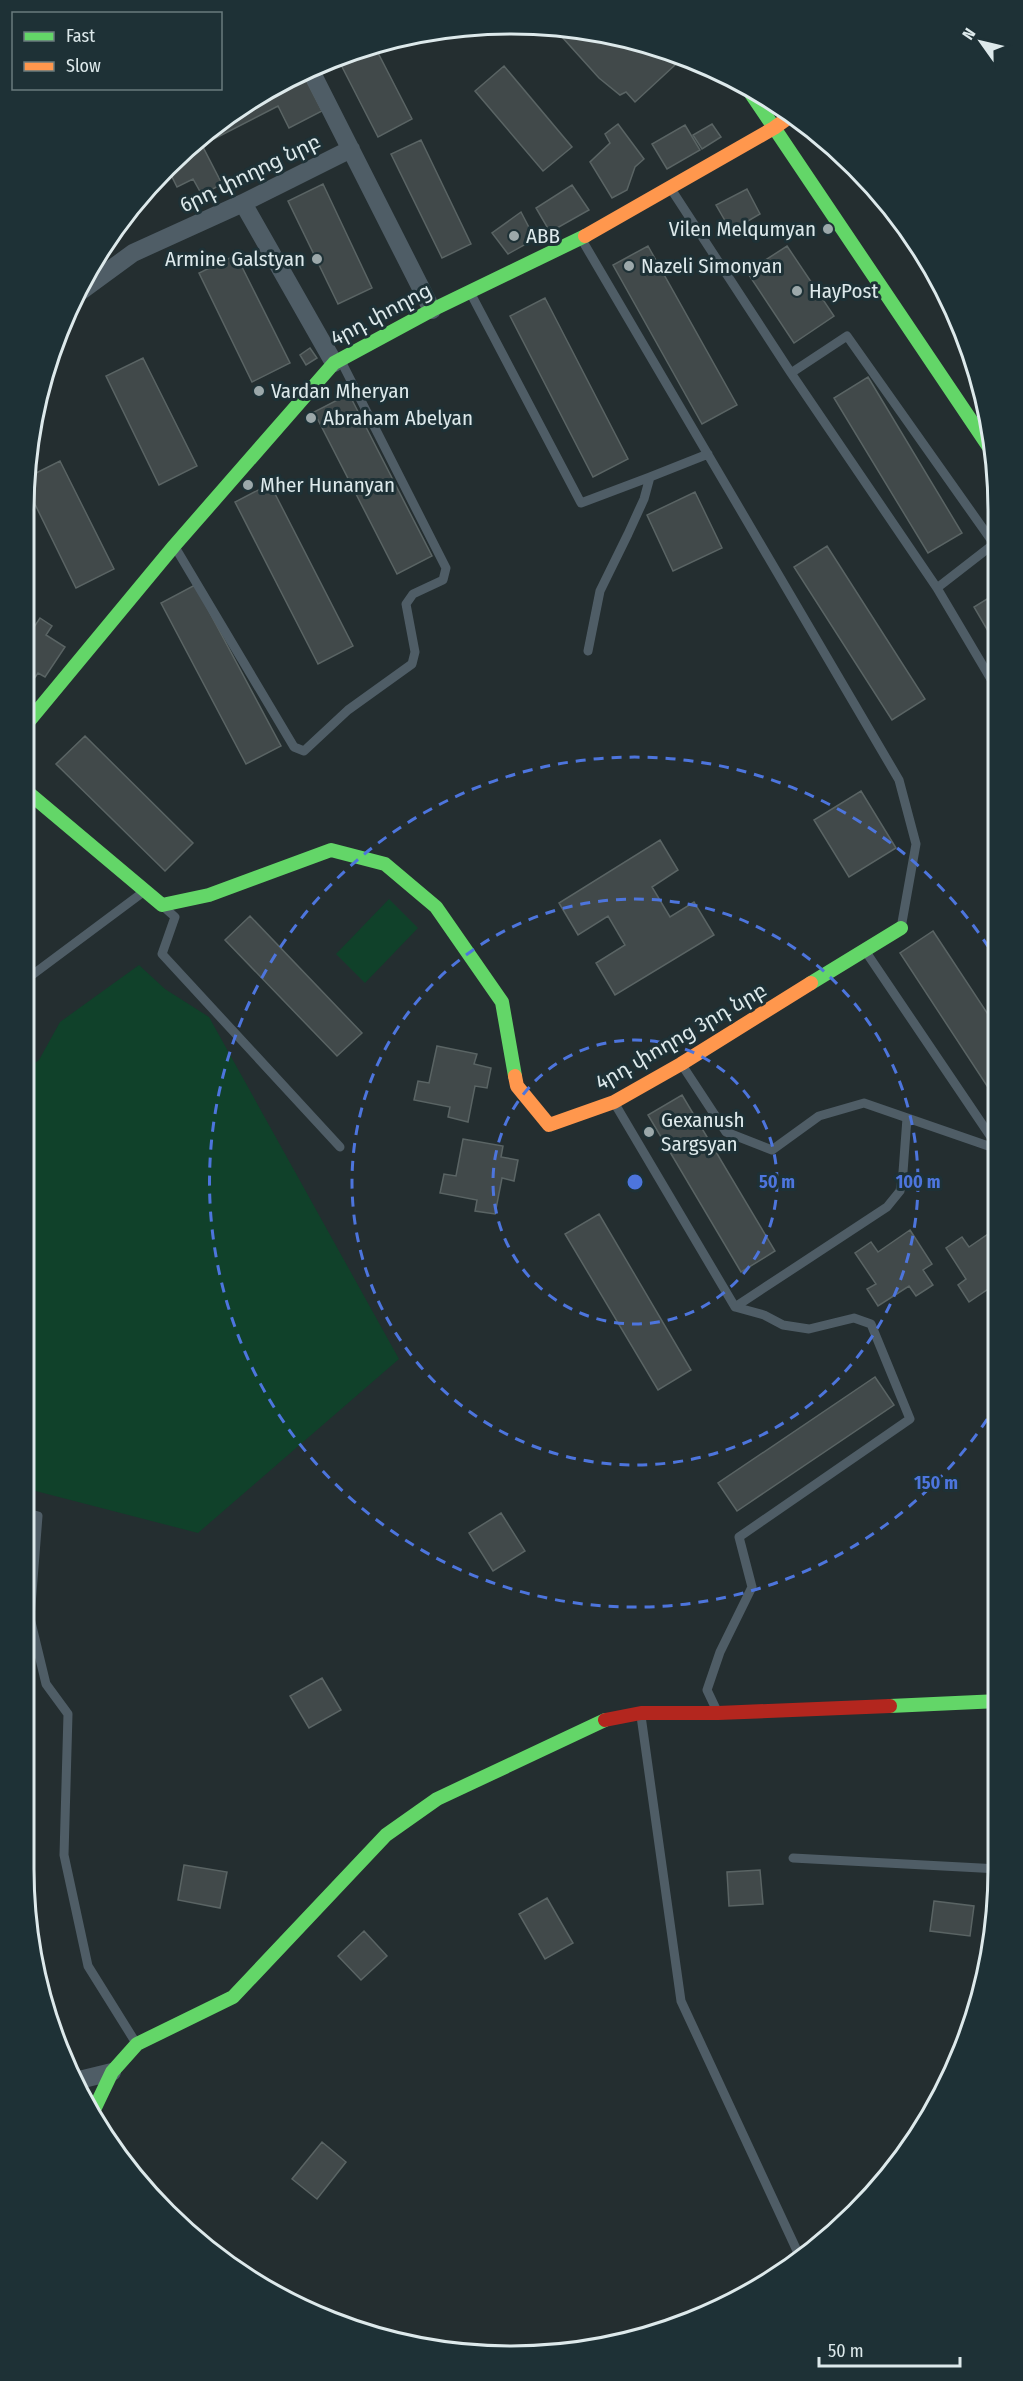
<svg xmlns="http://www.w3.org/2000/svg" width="1023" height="2381" font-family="'Fira Sans Condensed','Noto Sans Armenian',sans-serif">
<rect width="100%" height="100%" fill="#242e30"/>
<!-- green -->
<path fill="#10412a" d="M 389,899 L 418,928 L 365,983 L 336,954 Z
M 139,965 L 165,989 L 209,1017 L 399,1359 L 198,1533 L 24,1488 L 24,1071 L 39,1060 L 60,1022 Z"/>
<!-- building -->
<path fill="#41494a" stroke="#5a6464" stroke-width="1.5" d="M 553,27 L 575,28 L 668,50 L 665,52 L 675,65 L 635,102 L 626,92 L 620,95 L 599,78 Z
M 374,45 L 412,119 L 378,137 L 338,59 Z
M 504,66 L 572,147 L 543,171 L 475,91 Z
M 302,72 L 322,111 L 289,128 L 278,106 L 202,145 L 222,184 L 202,195 L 193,179 L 177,187 L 168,169 L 212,127 L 242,108 L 244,112 L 274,96 L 271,90 Z
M 618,124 L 644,159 L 635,167 L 627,190 L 612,198 L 590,162 L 610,143 L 605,134 Z
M 712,124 L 721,137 L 702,149 L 693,135 Z
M 685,125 L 700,150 L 667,169 L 652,144 Z
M 421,140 L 471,244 L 442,258 L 391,154 Z
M 323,184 L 372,288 L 338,304 L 288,201 Z
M 572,185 L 589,210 L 550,232 L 536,208 Z
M 747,189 L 760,214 L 731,231 L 716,205 Z
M 521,212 L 535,239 L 508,254 L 492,233 Z
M 648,246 L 737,405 L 702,424 L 613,265 Z
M 787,246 L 834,316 L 794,343 L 747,272 Z
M 236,255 L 290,363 L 252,382 L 199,273 Z
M 545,298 L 628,459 L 593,477 L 510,316 Z
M 310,348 L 317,358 L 306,365 L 300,355 Z
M 143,358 L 197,466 L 159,485 L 106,376 Z
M 868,377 L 962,533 L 928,553 L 834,398 Z
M 349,394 L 432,556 L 397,574 L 314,412 Z
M 60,461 L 114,569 L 76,588 L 28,490 L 30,476 Z
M 270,484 L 353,646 L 318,664 L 235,502 Z
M 695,492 L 722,548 L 673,571 L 647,515 Z
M 827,546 L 925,699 L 892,720 L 794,567 Z
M 195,585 L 281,746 L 246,764 L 161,603 Z
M 995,594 L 995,643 L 974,607 Z
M 40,618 L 52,626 L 46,635 L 65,647 L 45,677 L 38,673 L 24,693 L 24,642 Z
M 85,736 L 193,843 L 165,871 L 56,764 Z
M 861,791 L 896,848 L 849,877 L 814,820 Z
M 660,840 L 678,870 L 652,887 L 670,917 L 694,902 L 714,935 L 615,995 L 596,963 L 625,945 L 608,916 L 578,935 L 559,903 Z
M 250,916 L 362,1033 L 337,1056 L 225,940 Z
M 933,931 L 997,1028 L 997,1097 L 995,1098 L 900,953 Z
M 437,1046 L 477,1054 L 474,1064 L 491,1068 L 487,1088 L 475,1086 L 468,1122 L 448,1117 L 450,1107 L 414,1100 L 418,1081 L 429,1083 Z
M 682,1095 L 775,1251 L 741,1272 L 648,1115 Z
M 463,1139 L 503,1146 L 501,1157 L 518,1160 L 514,1181 L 502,1178 L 495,1214 L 475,1211 L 477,1200 L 440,1193 L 444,1174 L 456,1176 Z
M 599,1214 L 691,1370 L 658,1390 L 565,1234 Z
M 997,1228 L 997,1283 L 969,1302 L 958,1285 L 966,1279 L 946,1248 L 962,1237 L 969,1247 Z
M 910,1230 L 932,1264 L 923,1270 L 933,1285 L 916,1296 L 909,1286 L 878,1306 L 867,1289 L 876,1284 L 855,1253 L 871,1242 L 878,1252 Z
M 875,1377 L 894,1405 L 737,1511 L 718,1483 Z
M 501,1513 L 525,1551 L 493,1571 L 469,1533 Z
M 322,1678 L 341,1710 L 309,1728 L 290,1696 Z
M 184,1865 L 227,1872 L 220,1908 L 178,1900 Z
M 760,1870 L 763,1904 L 729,1906 L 727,1872 Z
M 547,1898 L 573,1943 L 545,1959 L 519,1914 Z
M 934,1901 L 974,1906 L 970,1936 L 930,1931 Z
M 364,1931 L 387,1956 L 361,1980 L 338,1956 Z
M 322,2142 L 346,2162 L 317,2199 L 292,2179 Z"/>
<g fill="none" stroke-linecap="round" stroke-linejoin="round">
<!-- lane -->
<path stroke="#4f5d66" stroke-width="9" d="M 671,189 L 791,373
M 582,240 L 899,780 L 916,844 L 901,928
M 471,294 L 581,503 L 650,477
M 995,543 L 937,588 L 995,686
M 175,547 L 294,747 L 304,751 L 348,710 L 412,664 L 415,652 L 406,604 L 413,594 L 443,580 L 446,568 L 341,361
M 937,588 L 791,373 L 847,336 L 994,544
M 588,651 L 600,591 L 628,534 L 644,499 L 650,477 L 708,454
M 166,909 L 175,917 L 162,954 L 340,1147
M 866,952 L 997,1146
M 24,981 L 142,893
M 682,1065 L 726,1132 L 772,1150 L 819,1116 L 864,1103 L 997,1149
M 615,1104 L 735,1307 L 764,1315 L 783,1325 L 809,1329 L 854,1318 L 871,1324 L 910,1419 L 739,1537 L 752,1587 L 720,1652 L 707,1690 L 716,1709
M 735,1307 L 887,1207 L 900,1191 L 903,1172 L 907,1118
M 24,1512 L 38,1516 L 30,1618 L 46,1684 L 68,1714 L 64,1855 L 88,1966 L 136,2043
M 641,1716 L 681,2001 L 799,2255
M 793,1858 L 999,1869"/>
<!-- street -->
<path stroke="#4f5d66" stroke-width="18" d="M 310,69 L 432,310
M 243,203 L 334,363
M 77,294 L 133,253 L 243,203 L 351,149
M 75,2081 L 112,2072"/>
<!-- fast -->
<path stroke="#63d668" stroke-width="14" d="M 748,89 L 995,456
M 24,727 L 174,546 L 334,363 L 432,310 L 585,236
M 24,789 L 162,905 L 209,895 L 331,850 L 385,864 L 436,907 L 502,1002 L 515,1076
M 811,983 L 901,928
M 890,1706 L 999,1701
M 91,2116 L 112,2072 L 137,2044 L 233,1997 L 386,1835 L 437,1799 L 605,1720"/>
<!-- slow -->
<path stroke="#ff974d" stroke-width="14" d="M 585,236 L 774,128 L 792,115
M 515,1076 L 517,1086 L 549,1125 L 614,1102 L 681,1064 L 811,983"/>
<!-- jam -->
<path stroke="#b3261e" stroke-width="14" d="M 605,1720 L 641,1713 L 718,1713 L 890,1706"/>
</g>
<!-- distance rings -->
<g fill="none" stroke="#4d75dd" stroke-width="3" stroke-dasharray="10 8">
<circle cx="635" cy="1182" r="142"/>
<circle cx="635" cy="1182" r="283"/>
<path d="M997 1404A425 425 0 1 1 995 957"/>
</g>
<!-- markers -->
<g fill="#9ca8aa" stroke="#1e3136" stroke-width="2">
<circle cx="828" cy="229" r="6"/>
<circle cx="514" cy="236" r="6"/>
<circle cx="317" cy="259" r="6"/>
<circle cx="629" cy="266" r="6"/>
<circle cx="797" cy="291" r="6"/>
<circle cx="259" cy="391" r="6"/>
<circle cx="311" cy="418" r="6"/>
<circle cx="248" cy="485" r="6"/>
<circle cx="649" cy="1132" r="6"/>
</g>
<g text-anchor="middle" stroke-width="6" stroke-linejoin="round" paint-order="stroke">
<!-- street labels -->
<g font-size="21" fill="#dde9eb" stroke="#1e3136">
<text transform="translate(250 173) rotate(-26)" y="7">6րդ փողոց նրբ</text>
<text transform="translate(381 314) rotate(-28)" y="7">4րդ փողոց</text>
<text transform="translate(681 1036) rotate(-30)" y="7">4րդ փողոց 3րդ նրբ</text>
</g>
<!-- poi labels -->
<g font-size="21" fill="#dde9eb" stroke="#1e3136" text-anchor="start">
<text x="816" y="236" text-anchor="end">Vilen Melqumyan</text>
<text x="526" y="243">ABB</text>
<text x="305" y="266" text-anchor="end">Armine Galstyan</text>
<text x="641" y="273">Nazeli Simonyan</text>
<text x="809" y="298">HayPost</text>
<text x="271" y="398">Vardan Mheryan</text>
<text x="323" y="425">Abraham Abelyan</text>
<text x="260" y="492">Mher Hunanyan</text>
<text x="661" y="1127">Gexanush<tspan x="661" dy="24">Sargsyan</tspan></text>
</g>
</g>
<!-- crop -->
<path d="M0 0H1023V2381H0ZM511 34H511A477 477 0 0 1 988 511V1869A477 477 0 0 1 511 2346H511A477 477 0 0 1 34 1869V511A477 477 0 0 1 511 34Z" fill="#1e3136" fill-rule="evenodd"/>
<path fill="none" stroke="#dde9eb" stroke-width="3" d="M511 34H511A477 477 0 0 1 988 511V1869A477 477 0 0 1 511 2346H511A477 477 0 0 1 34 1869V511A477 477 0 0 1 511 34Z"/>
<circle cx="635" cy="1182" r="9" fill="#4d75dd" stroke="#1e3136" stroke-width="3"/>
<g font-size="18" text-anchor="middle" font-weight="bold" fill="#4d75dd" stroke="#1e3136" stroke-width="6" stroke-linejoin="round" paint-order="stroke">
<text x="777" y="1188">50 m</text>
<text x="918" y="1188">100 m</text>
<text x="936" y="1489">150 m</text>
</g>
<!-- legend -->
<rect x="12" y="12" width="210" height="78" fill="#1e3136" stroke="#6a7b7e" stroke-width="1.5"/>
<rect x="24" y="32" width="30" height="9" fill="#63d668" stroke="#6a7b7e" stroke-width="1.5"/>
<text x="66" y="42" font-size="18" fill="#dde9eb">Fast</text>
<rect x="24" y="62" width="30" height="9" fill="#ff974d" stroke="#6a7b7e" stroke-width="1.5"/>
<text x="66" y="72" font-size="18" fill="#dde9eb">Slow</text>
<!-- north arrow -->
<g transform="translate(981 42) rotate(304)" stroke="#1e3136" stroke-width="4.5" paint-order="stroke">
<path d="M0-4.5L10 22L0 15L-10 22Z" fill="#dde9eb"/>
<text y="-9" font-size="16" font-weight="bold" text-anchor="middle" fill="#dde9eb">N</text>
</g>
<!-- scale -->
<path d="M819 2357v9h141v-9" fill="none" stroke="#dde9eb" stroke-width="3"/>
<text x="828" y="2357" font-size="18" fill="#dde9eb" stroke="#1e3136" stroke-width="4.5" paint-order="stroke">50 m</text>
</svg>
